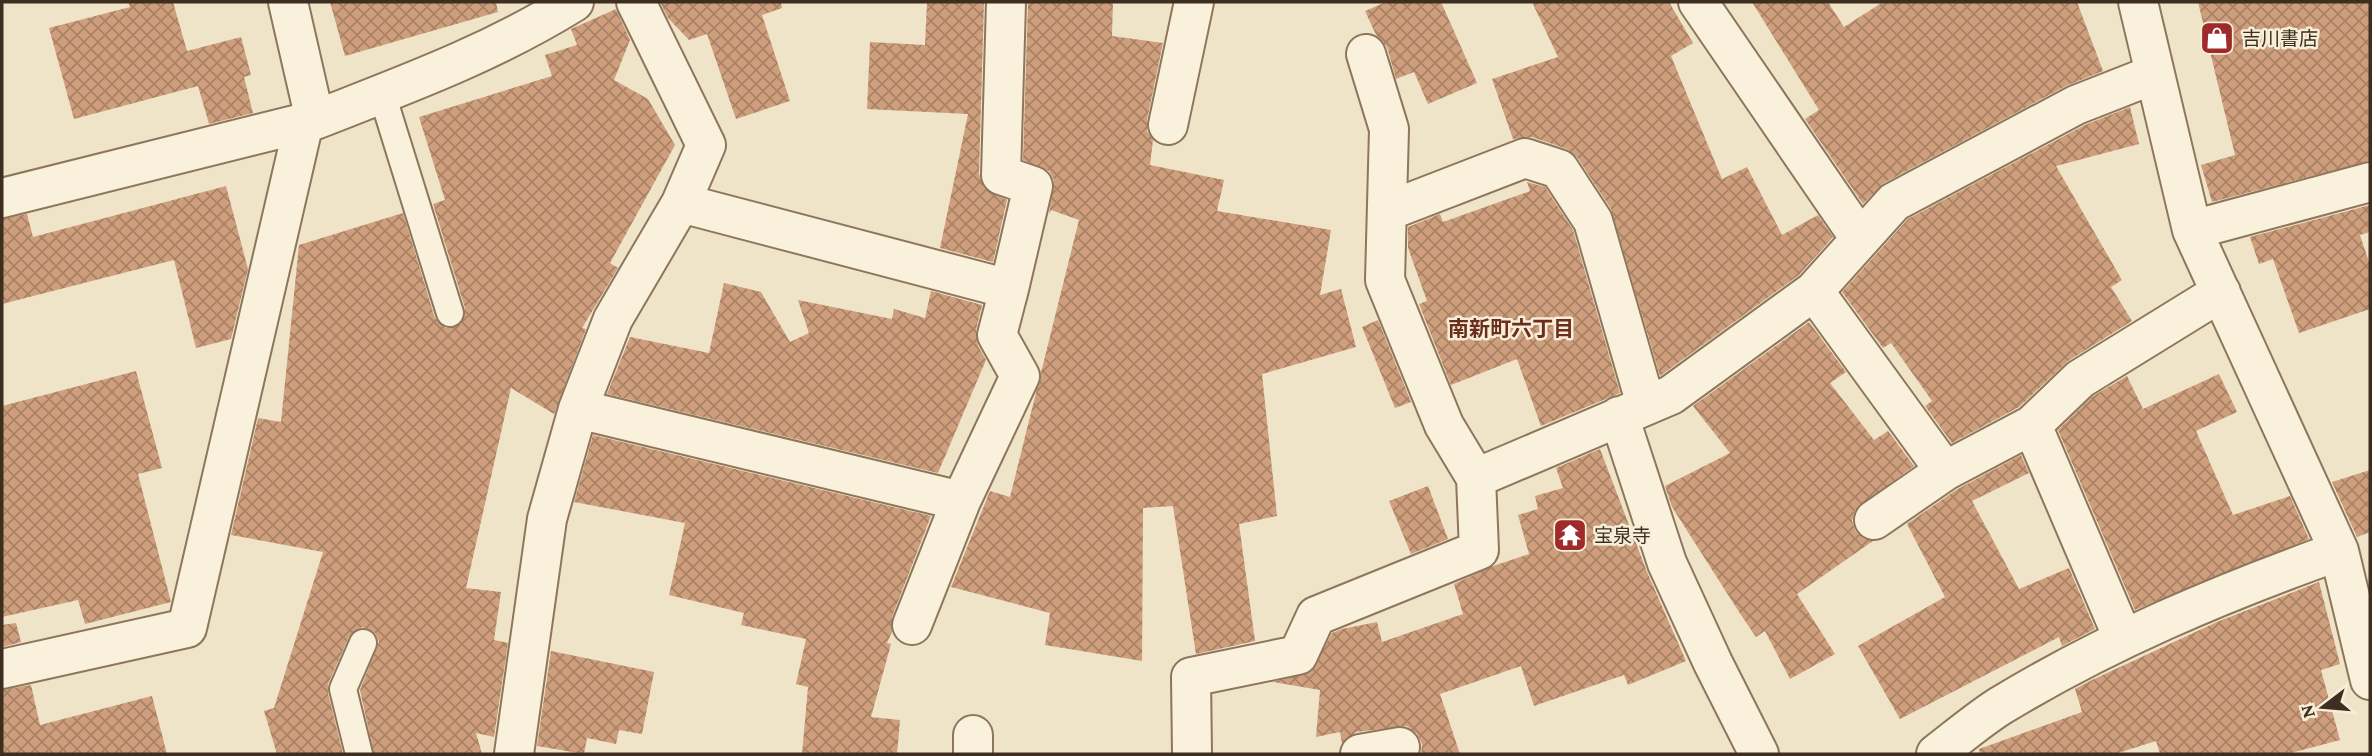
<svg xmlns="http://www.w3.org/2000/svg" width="2372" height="756" font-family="'Crimson Pro','Noto Sans JP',serif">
<defs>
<pattern id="building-cross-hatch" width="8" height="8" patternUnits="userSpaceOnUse" patternTransform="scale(1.75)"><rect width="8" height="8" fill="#cf9f7d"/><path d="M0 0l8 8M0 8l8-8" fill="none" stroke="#a98266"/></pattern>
</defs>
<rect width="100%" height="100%" fill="#f0e4c8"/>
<!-- building -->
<path fill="url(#building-cross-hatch)" d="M 128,2 L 173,2 L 187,51 L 241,37 L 251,75 L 244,77 L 253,113 L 209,124 L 198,86 L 74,119 L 49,28 L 130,7 Z
M 330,2 L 496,2 L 498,12 L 345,56 Z
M 660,2 L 781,2 L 782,8 L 762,15 L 790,101 L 736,119 L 707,34 L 689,40 L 668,18 Z
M 927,2 L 984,2 L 979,174 L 984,188 L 1007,200 L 993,262 L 940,248 L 968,114 L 867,109 L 870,42 L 925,45 Z
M 1028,2 L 1113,2 L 1112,36 L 1163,43 L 1147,120 L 1147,131 L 1153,140 L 1150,165 L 1224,180 L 1217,211 L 1331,230 L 1320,295 L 1341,289 L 1356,347 L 1262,374 L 1277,516 L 1239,524 L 1255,641 L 1196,654 L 1173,506 L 1143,508 L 1142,661 L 1045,645 L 1050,613 L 951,587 L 990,491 L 1010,497 L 1079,220 L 1051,210 L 1049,214 L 1054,180 L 1049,171 L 1023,160 Z
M 1386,2 L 1441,2 L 1477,83 L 1428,104 L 1414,72 L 1396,79 L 1387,47 L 1376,35 L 1365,11 Z
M 1532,2 L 1669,2 L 1693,43 L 1671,56 L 1722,179 L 1747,167 L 1782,235 L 1818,215 L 1833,237 L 1799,275 L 1660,376 L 1611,209 L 1577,157 L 1567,149 L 1532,137 L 1513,139 L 1492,79 L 1558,57 Z
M 1752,2 L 1828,2 L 1844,27 L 1883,2 L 2077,2 L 2103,71 L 2066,86 L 1884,183 L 1863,204 L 1805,119 L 1819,110 Z
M 2198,2 L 2370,2 L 2370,161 L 2212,202 L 2201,165 L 2235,155 Z
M 616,9 L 630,40 L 614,80 L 648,99 L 675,145 L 610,263 L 618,268 L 582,328 L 586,329 L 554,414 L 511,388 L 466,588 L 501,592 L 494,640 L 508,643 L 494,737 L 476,733 L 482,754 L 374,754 L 360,690 L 379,642 L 375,633 L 362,627 L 349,637 L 328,684 L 328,693 L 343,754 L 277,754 L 264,711 L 274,708 L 323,552 L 231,535 L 258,418 L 281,422 L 299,245 L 403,213 L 435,318 L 446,328 L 461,324 L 465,308 L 433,204 L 445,200 L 419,117 L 552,76 L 545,55 L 577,45 L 571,29 Z
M 2130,107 L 2139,144 L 2056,166 L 2122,280 L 2111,287 L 2132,321 L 2068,361 L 2019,407 L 1952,443 L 1925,406 L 1932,401 L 1891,343 L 1883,348 L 1842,292 L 1908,219 L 2085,125 Z
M 1527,182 L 1545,187 L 1573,230 L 1620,393 L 1541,426 L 1517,359 L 1451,385 L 1419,304 L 1427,301 L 1408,248 L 1408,227 L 1440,214 L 1443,222 L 1530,191 Z
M 226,186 L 248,269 L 231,339 L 196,348 L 174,260 L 2,304 L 2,219 L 27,214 L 33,237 Z
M 2370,205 L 2370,232 L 2360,235 L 2370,265 L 2370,309 L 2299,333 L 2273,259 L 2259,264 L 2250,237 Z
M 724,283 L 761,292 L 790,342 L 809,333 L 798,300 L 892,319 L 894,309 L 925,318 L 931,291 L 982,305 L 976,330 L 978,346 L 986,360 L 938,473 L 607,394 L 630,337 L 709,353 Z
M 1378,320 L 1411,402 L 1395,408 L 1362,327 Z
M 1809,322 L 1846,372 L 1830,383 L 1874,440 L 1888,431 L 1914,466 L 1855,510 L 1852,521 L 1856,532 L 1864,539 L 1873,541 L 1797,594 L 1835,654 L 1790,679 L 1765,631 L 1756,637 L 1739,612 L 1672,507 L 1665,486 L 1730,453 L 1693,406 Z
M 136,371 L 162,468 L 138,474 L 171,602 L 85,624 L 78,600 L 2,617 L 2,406 Z
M 2219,374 L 2237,412 L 2196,431 L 2233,515 L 2290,496 L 2309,539 L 2135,610 L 2058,430 L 2093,396 L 2127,376 L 2143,409 Z
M 593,435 L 931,516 L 892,617 L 892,632 L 887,643 L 891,644 L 871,717 L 900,720 L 897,754 L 802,754 L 808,687 L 796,684 L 806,639 L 741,625 L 744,613 L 669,595 L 685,523 L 574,502 Z
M 1600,449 L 1647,572 L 1686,661 L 1628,685 L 1624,675 L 1534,706 L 1521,666 L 1440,694 L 1460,754 L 1421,754 L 1422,744 L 1417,734 L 1407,726 L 1356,732 L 1342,743 L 1340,732 L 1316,737 L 1320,690 L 1273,682 L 1311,672 L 1332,633 L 1342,629 L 1377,622 L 1382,642 L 1463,614 L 1454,584 L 1493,566 L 1529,554 L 1518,515 L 1538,509 L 1535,496 L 1563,488 L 1556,468 Z
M 2021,455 L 2029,473 L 1972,501 L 2019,589 L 2069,568 L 2095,629 L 2062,646 L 2059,637 L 1900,719 L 1858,646 L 1945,597 L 1907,524 L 1956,490 Z
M 2370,470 L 2370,532 L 2357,537 L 2332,482 Z
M 1428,486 L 1448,539 L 1411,554 L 1389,501 Z
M 2319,582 L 2340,664 L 2321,670 L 2340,740 L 2287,754 L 2160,754 L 2156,741 L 2115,754 L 1980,754 L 1979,749 L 2082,712 L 2075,689 L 2092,680 L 2217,622 Z
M 16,623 L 21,642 L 2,647 L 2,625 Z
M 551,651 L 654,672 L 642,734 L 619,730 L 616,744 L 587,738 L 584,754 L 537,746 Z
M 31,685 L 40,725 L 152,696 L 167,754 L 2,754 L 2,690 Z"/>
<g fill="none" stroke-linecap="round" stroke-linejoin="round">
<!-- lane casing -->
<g stroke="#8d765c" stroke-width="30">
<path id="lane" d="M 382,94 L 450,313
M 359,754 L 343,689 L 363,643"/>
</g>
<!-- street casing -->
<g stroke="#8d765c" stroke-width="42">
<path id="street" d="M 636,2 L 706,145 L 681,203 L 1009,289 L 997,335 L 1020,376 L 961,501 L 912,625
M 1006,2 L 1001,175 L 1033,186 L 1009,289
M 1698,2 L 1859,237
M 2138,2 L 2192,230 L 2339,551 L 2370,680
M 1366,54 L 1389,129 L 1385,280 L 1444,425 L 1476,478
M 315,120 C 407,84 490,54 574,2
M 1168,125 L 1194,2
M 2,198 L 315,120 L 288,2
M 1388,211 L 1525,158 L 1559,169 L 1593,221 L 1646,405
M 2192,230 L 2370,182
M 1814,291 L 1945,471
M 578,409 L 613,319 L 681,203
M 1619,416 L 1667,563 L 1713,663 L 1759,754
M 2032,425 L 2123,638
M 1874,520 L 1945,471 L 2032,425 L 2080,379 L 2221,292
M 2,669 L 187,628 L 304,122
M 514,754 L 547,519 L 578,409 L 961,501
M 973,754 L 973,735
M 1192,754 L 1191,677 L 1298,655 L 1316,616 L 1479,550 L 1476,478 L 1671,395 L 1814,291 L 1894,202 L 2076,105 L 2155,74
M 1360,754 L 1400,747
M 1936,754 C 1957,738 1978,720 2000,706 C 2107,641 2221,593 2339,551"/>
</g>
<!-- lane -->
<use href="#lane" stroke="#faf1dc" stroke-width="26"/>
<!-- street -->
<use href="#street" stroke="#faf1dc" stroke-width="38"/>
</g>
<!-- icons -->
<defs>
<g id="shop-square" transform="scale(1.75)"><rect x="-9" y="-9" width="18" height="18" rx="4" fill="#9e2a2b" stroke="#f7eed8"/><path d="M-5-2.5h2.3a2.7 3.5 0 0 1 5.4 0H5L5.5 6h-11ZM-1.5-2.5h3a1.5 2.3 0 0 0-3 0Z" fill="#fff"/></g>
<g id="temple-square" transform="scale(1.75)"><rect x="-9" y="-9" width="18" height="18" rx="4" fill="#9e2a2b" stroke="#f7eed8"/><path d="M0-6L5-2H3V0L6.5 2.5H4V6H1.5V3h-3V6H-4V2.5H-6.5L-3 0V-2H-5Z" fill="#fff"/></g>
</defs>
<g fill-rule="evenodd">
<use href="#shop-square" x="2217" y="38"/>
<use href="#temple-square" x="1570" y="535"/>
</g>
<g text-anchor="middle" stroke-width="5" stroke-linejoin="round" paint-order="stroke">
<!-- poi labels -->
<g font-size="19" fill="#3d2e20" stroke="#f7eed8" text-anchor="start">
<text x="2242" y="45">吉川書店</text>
<text x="1594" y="542">宝泉寺</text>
</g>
<!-- neighbourhood labels -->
<g font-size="21" font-weight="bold" fill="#6b2e1e" stroke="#f7eed8">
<text x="1511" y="336">南新町六丁目</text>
</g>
</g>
<!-- border -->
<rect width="2372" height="756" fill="none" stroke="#3d2e20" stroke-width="7"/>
<!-- north arrow -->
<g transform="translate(2323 707) rotate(254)" stroke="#f7eed8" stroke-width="5" paint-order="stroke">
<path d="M0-5L12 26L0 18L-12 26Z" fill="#3d2e20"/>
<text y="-10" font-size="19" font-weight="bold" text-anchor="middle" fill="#3d2e20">N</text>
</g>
</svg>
